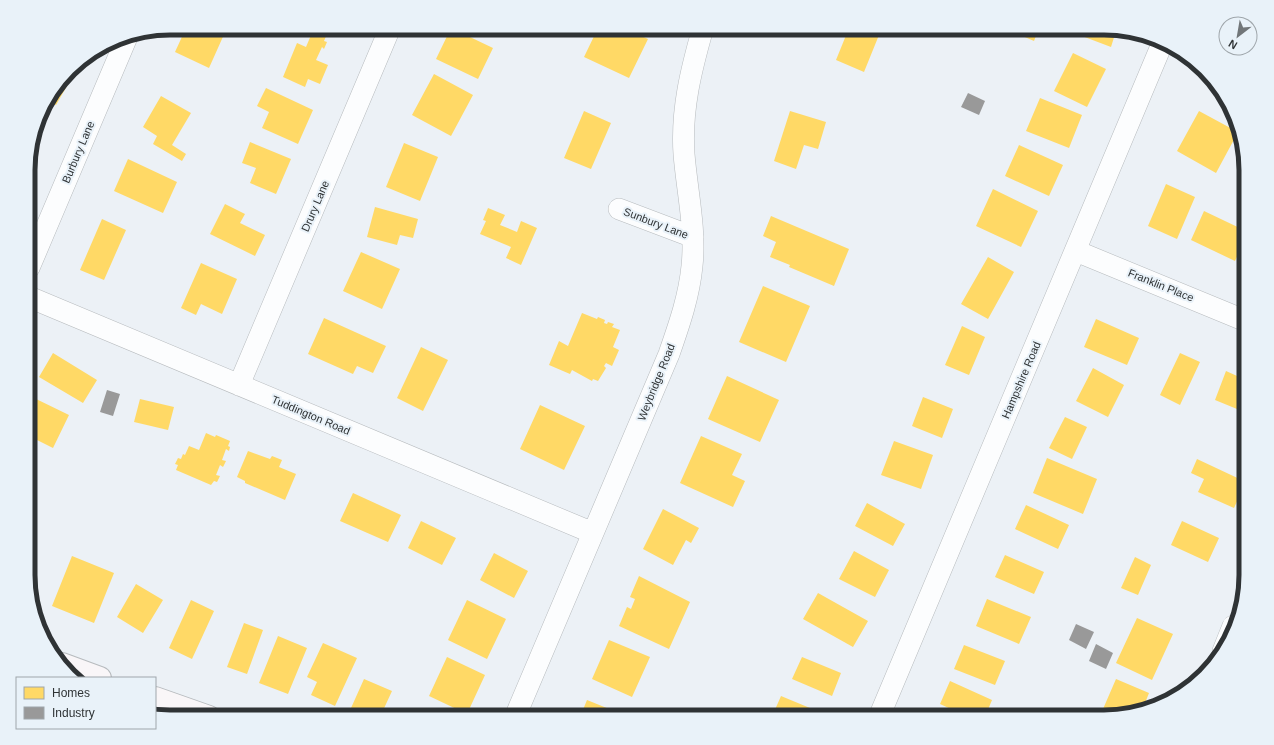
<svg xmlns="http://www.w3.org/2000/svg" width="1274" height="745" font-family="Arial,sans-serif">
<rect width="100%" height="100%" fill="#ecf1f6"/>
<!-- homes -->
<path fill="#ffd966" d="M 186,28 L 222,28 L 226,30 L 209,68 L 175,52 Z
M 314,28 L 327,34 L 324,41 L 327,42 L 324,49 L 322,47 L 316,60 L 328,65 L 320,84 L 308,79 L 305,87 L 283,77 L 297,43 L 306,47 Z
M 451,28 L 493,48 L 478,79 L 436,59 Z
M 598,28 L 624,28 L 648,39 L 629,78 L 584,57 Z
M 849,28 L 861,28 L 879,35 L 864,72 L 836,60 Z
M 1004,28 L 1039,28 L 1034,41 Z
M 1076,28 L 1104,28 L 1116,31 L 1111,47 L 1074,33 Z
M 1073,53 L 1106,69 L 1087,107 L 1054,91 Z
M 71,70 L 75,72 L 56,105 L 48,100 Z
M 434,74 L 473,95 L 451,136 L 412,115 Z
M 1214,84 L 1222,91 L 1224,96 L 1211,89 Z
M 266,88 L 313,110 L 298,144 L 262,128 L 269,112 L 257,106 Z
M 161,96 L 191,113 L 172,145 L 186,154 L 182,161 L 153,144 L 157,136 L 143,127 Z
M 1040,98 L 1082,115 L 1069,148 L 1026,131 Z
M 584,111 L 611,123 L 591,169 L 564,158 Z
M 790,111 L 826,122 L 818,149 L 804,145 L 796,169 L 774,161 Z
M 1199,111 L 1236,131 L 1237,134 L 1216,173 L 1177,151 Z
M 250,142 L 291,159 L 276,194 L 250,183 L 256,168 L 242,163 Z
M 404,143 L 438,157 L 420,201 L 386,187 Z
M 1019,145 L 1063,165 L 1049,196 L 1005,176 Z
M 128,159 L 177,182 L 163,213 L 114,191 Z
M 1166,184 L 1195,197 L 1177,239 L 1148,226 Z
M 993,189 L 1038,211 L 1021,247 L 976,226 Z
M 225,204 L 245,214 L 240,223 L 265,235 L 255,256 L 210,234 Z
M 375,207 L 418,219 L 413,238 L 400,235 L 397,245 L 367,237 Z
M 488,208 L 505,215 L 500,225 L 517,232 L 521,221 L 537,228 L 521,265 L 506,258 L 511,247 L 480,234 L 486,221 L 483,220 Z
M 1204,211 L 1246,231 L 1246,238 L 1235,261 L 1191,240 Z
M 771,216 L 849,249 L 834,286 L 789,267 L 790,265 L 770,257 L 776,242 L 763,236 Z
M 102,219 L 126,230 L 104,280 L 80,270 Z
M 361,252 L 400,269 L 382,309 L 343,291 Z
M 988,257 L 1014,272 L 988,319 L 961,304 Z
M 201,263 L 237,279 L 222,314 L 201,304 L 196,315 L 181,308 Z
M 763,286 L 810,306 L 786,362 L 739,342 Z
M 582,313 L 597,319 L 598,317 L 605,320 L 604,323 L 607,324 L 608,322 L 614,324 L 612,327 L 620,330 L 613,347 L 619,350 L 612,366 L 606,363 L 604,366 L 606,368 L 598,381 L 593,379 L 592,381 L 572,370 L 570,374 L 549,365 L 559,341 L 568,346 Z
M 324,318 L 386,346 L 373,373 L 357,366 L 353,374 L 308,354 Z
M 1096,319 L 1139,338 L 1127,365 L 1084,347 Z
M 962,326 L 985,337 L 969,375 L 945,365 Z
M 421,347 L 448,360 L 423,411 L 397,398 Z
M 53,353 L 97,380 L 83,403 L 39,377 Z
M 1180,353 L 1200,362 L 1180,405 L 1160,395 Z
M 1093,368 L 1124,385 L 1108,417 L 1076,401 Z
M 1226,371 L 1246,380 L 1246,388 L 1237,409 L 1215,400 Z
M 727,376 L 779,400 L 760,442 L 708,419 Z
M 32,397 L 69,415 L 53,448 L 29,436 L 29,402 Z
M 923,397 L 953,409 L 942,438 L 912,426 Z
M 140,399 L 174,407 L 168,430 L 134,422 Z
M 540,405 L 585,426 L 564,470 L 520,449 Z
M 1065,417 L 1087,427 L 1072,459 L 1049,448 Z
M 206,433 L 215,437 L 216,435 L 230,441 L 228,446 L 230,447 L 229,451 L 226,449 L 222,460 L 226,461 L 223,467 L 220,465 L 216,475 L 220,476 L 217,482 L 214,481 L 211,485 L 176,470 L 178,465 L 175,464 L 178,458 L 181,459 L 183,454 L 185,455 L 189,446 L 199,450 Z
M 701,436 L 742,454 L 732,475 L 745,481 L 733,507 L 680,483 Z
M 894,441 L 933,455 L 921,489 L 881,475 Z
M 248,451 L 270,459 L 272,456 L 282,460 L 279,467 L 296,474 L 285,500 L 245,483 L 245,481 L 237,477 Z
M 1047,458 L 1097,479 L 1083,514 L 1033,493 Z
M 1197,459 L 1246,482 L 1234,508 L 1198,492 L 1204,479 L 1191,473 Z
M 29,465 L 36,468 L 29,484 Z
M 353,493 L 401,515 L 388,542 L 340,521 Z
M 867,503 L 905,524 L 893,546 L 855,526 Z
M 1026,505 L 1069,525 L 1058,549 L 1015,529 Z
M 663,509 L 699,528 L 691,543 L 686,540 L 673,565 L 643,549 Z
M 29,518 L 35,521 L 29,533 Z
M 421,521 L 456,538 L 442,565 L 408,548 Z
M 1182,521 L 1219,538 L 1208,562 L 1171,545 Z
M 854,551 L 889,570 L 875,597 L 839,579 Z
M 494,553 L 528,571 L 514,598 L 480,580 Z
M 1005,555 L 1044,572 L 1034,594 L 995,577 Z
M 72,556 L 114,573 L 94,623 L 52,606 Z
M 1135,557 L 1151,565 L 1138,595 L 1121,588 Z
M 639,576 L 690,602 L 669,649 L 619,626 L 627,607 L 631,609 L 635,599 L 630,597 Z
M 136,584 L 163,600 L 143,633 L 117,617 Z
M 818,593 L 868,621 L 853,647 L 803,619 Z
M 987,599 L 1031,617 L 1019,644 L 976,626 Z
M 191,600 L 214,611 L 192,659 L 169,648 Z
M 467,600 L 506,619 L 487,659 L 448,640 Z
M 1137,618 L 1173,634 L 1152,680 L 1116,663 Z
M 244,623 L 263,630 L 247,674 L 227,667 Z
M 278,636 L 307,648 L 288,694 L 259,683 Z
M 609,640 L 650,657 L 632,697 L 592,679 Z
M 323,643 L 357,658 L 335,706 L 311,695 L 317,682 L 307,677 Z
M 964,645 L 1005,661 L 995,685 L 954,669 Z
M 447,657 L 485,675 L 467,714 L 429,696 Z
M 802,657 L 841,673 L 832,696 L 792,679 Z
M 364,679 L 392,691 L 380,717 L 347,717 Z
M 1116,679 L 1149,693 L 1143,708 L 1117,715 L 1103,709 Z
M 950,681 L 992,700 L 985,717 L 968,717 L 940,704 Z
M 781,696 L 822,713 L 820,717 L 785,717 L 774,712 Z
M 587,700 L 629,717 L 580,717 Z
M 414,711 L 428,717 L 412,717 Z"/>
<!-- industry -->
<path fill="#999" d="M 968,93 L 985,101 L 979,115 L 961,107 Z
M 107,390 L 120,394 L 113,416 L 100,412 Z
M 1076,624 L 1094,632 L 1086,649 L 1069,640 Z
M 1096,644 L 1113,653 L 1106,669 L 1089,661 Z"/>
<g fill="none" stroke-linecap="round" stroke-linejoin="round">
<!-- minor casing -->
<g stroke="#b7bbbe" stroke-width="22">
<path id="minor" d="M 619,209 L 693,237
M 1076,251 L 1246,321
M 29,268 L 127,37
M 29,297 L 593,533
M 239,385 L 390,28
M 1223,651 L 1233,626
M 515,717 L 669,354 C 679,325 689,297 692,266 C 696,229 687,191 684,154 C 681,110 691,70 703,28
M 879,717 L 1162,44"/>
</g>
<!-- secondary casing -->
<g stroke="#b7bbbe" stroke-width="24">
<path id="secondary" d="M 62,664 L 100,678
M 155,698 L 209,717"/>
</g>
<!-- minor -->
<use href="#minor" stroke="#fcfdfe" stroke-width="21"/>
<!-- secondary -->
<use href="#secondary" stroke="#f9f6f8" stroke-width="22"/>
</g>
<g text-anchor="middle" stroke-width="4" stroke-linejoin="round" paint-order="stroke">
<!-- street labels -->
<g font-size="11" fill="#2f3335" stroke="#e9f2f9">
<text transform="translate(78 152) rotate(-67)" y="4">Burbury Lane</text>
<text transform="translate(315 206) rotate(-67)" y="4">Drury Lane</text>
<text transform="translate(656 223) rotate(21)" y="4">Sunbury Lane</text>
<text transform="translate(1161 285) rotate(22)" y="4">Franklin Place</text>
<text transform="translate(1021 380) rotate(-67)" y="4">Hampshire Road</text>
<text transform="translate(656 382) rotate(-68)" y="4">Weybridge Road</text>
<text transform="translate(311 415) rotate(23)" y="4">Tuddington Road</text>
</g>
</g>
<!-- crop -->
<path d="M0 0H1274V745H0ZM170 35H1104A135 135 0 0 1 1239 170V575A135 135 0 0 1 1104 710H170A135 135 0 0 1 35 575V170A135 135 0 0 1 170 35Z" fill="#e9f2f9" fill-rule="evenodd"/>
<path fill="none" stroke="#2f3335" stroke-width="5" d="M170 35H1104A135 135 0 0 1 1239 170V575A135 135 0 0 1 1104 710H170A135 135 0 0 1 35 575V170A135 135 0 0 1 170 35Z"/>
<!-- legend -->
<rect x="16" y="677" width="140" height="52" fill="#e9f2f9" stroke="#9fa6ab"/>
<rect x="24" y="687" width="20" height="12" fill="#ffd966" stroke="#9fa6ab"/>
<text x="52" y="697" font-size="12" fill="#2f3335">Homes</text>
<rect x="24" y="707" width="20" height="12" fill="#999999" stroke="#9fa6ab"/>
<text x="52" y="717" font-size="12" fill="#2f3335">Industry</text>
<!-- north arrow -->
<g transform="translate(1238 36) rotate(211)"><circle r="19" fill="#e9f2f9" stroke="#9fa6ab"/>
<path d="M0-3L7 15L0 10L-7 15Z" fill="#717679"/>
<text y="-6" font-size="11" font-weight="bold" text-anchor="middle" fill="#2f3335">N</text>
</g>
</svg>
